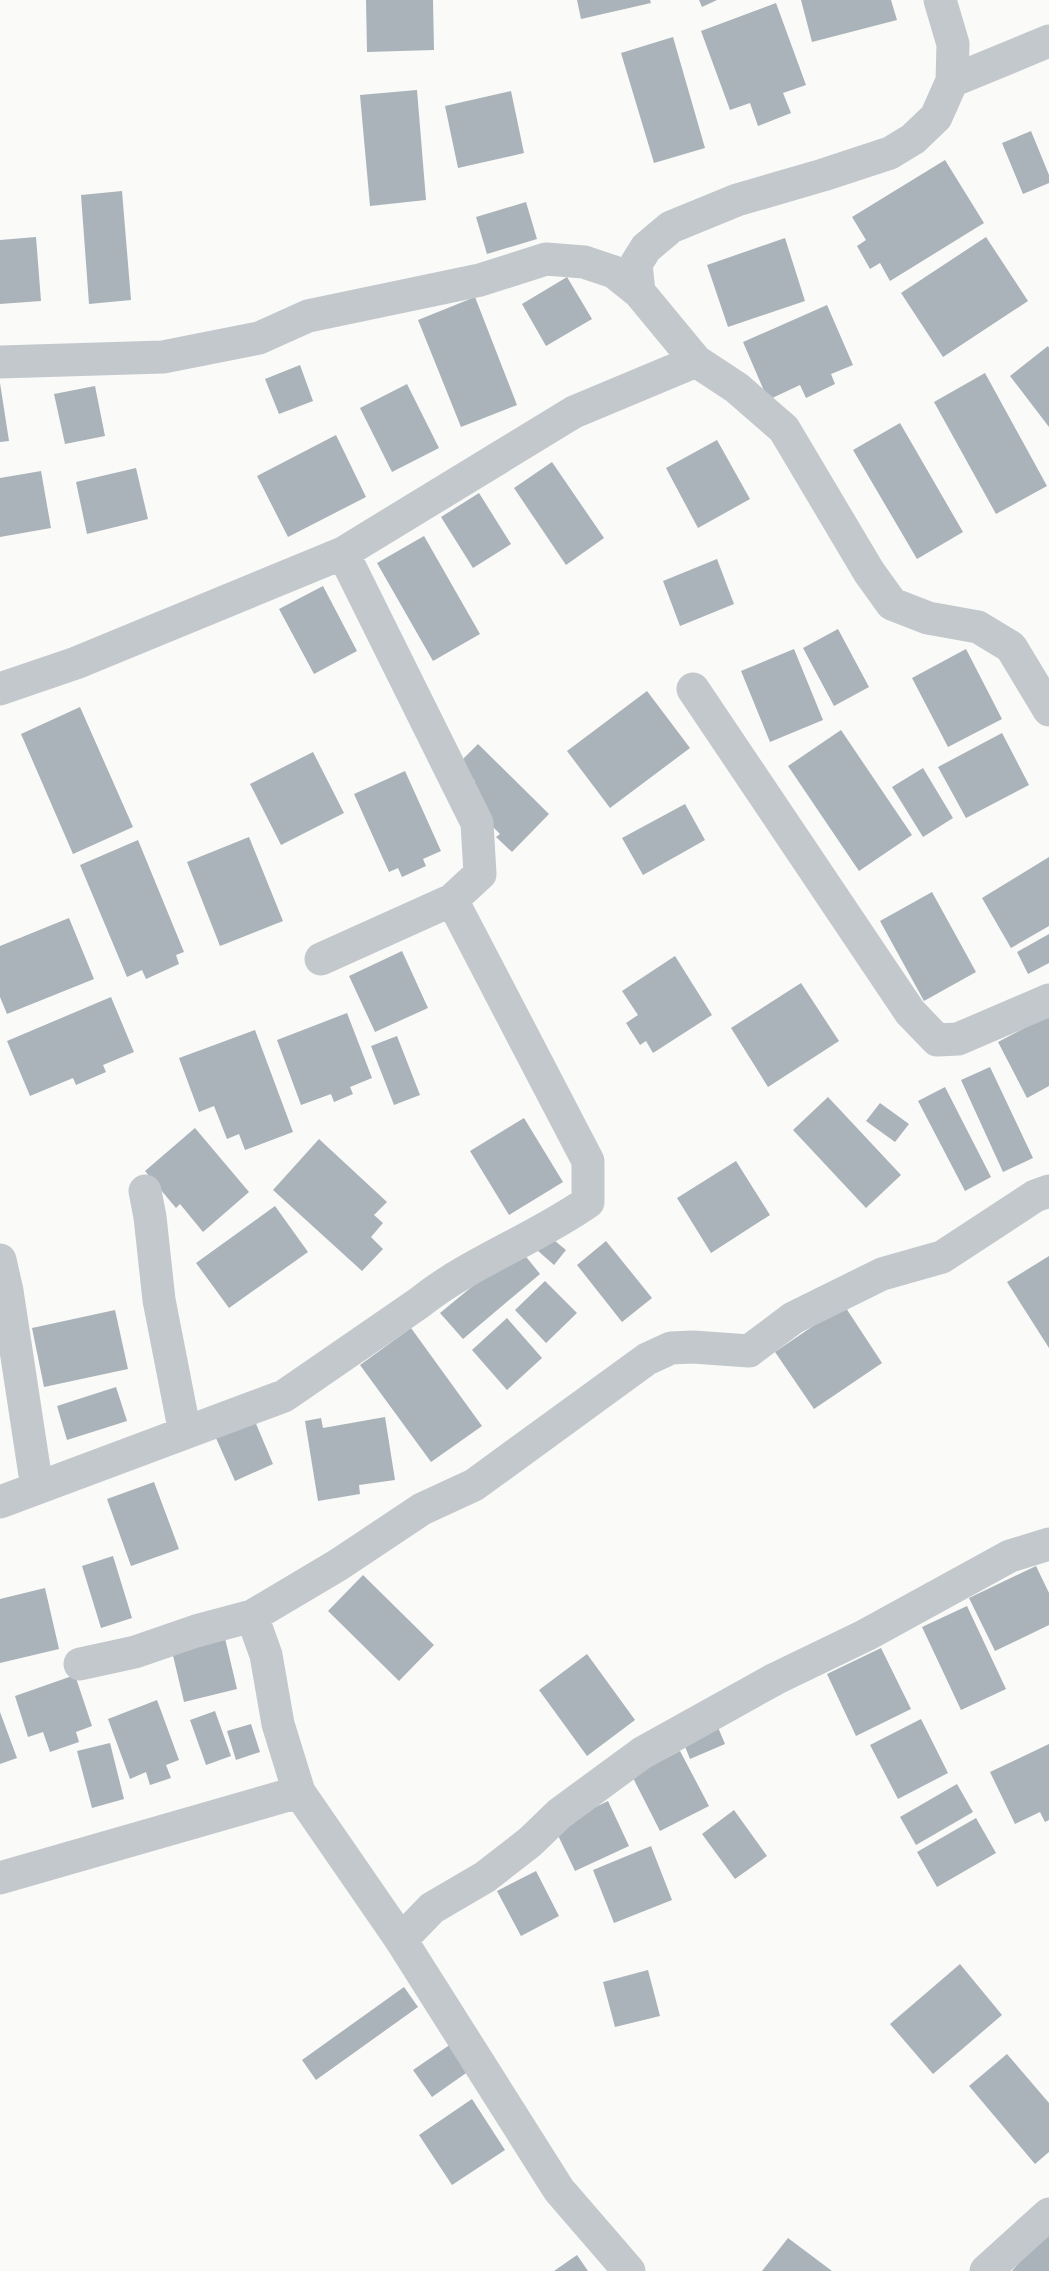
<svg xmlns="http://www.w3.org/2000/svg" width="1049" height="2271" font-family="Ubuntu,sans-serif">
<rect width="100%" height="100%" fill="#fafaf8"/>
<!-- building -->
<path fill="#aab3b9" d="M 366,0 L 433,0 L 434,50 L 367,52 Z
M 577,0 L 650,0 L 651,3 L 581,19 Z
M 699,0 L 717,0 L 702,7 Z
M 801,0 L 891,0 L 897,20 L 812,42 Z
M 776,3 L 806,85 L 783,93 L 791,113 L 758,126 L 750,103 L 730,110 L 701,31 Z
M 673,37 L 705,148 L 654,163 L 621,53 Z
M 417,90 L 426,200 L 370,206 L 360,95 Z
M 511,91 L 524,153 L 458,168 L 445,106 Z
M 1031,131 L 1049,175 L 1049,183 L 1023,194 L 1002,143 Z
M 945,160 L 984,223 L 890,281 L 880,263 L 870,269 L 857,246 L 866,240 L 852,217 Z
M 122,191 L 131,300 L 89,304 L 81,195 Z
M 526,202 L 537,239 L 487,254 L 476,217 Z
M 36,237 L 41,301 L 0,304 L 0,240 Z
M 986,237 L 1028,301 L 943,357 L 901,293 Z
M 785,238 L 805,301 L 728,327 L 707,265 Z
M 567,277 L 592,319 L 546,346 L 522,304 Z
M 475,297 L 517,405 L 461,427 L 418,320 Z
M 827,305 L 853,365 L 831,374 L 835,384 L 806,398 L 800,385 L 768,400 L 743,342 Z
M 1048,346 L 1049,348 L 1049,427 L 1010,376 Z
M 300,365 L 313,401 L 279,414 L 265,379 Z
M 985,373 L 1047,486 L 996,514 L 934,402 Z
M 0,383 L 9,441 L 0,442 Z
M 407,384 L 439,448 L 392,472 L 360,408 Z
M 95,386 L 105,436 L 65,444 L 54,394 Z
M 900,423 L 963,532 L 917,559 L 853,450 Z
M 336,435 L 366,497 L 288,537 L 257,476 Z
M 717,440 L 750,499 L 698,528 L 666,468 Z
M 552,462 L 604,538 L 566,565 L 514,488 Z
M 136,468 L 148,519 L 87,534 L 76,482 Z
M 41,471 L 51,528 L 0,537 L 0,478 Z
M 479,493 L 511,544 L 473,568 L 441,517 Z
M 424,536 L 480,634 L 433,661 L 377,563 Z
M 717,559 L 734,604 L 680,626 L 663,581 Z
M 323,586 L 357,651 L 314,674 L 279,609 Z
M 838,629 L 869,687 L 834,706 L 803,648 Z
M 794,649 L 823,720 L 770,742 L 741,671 Z
M 966,649 L 1002,719 L 948,747 L 912,678 Z
M 647,691 L 690,748 L 610,808 L 567,751 Z
M 80,707 L 133,827 L 73,854 L 21,734 Z
M 841,730 L 912,835 L 859,871 L 788,766 Z
M 1002,733 L 1029,785 L 966,818 L 938,767 Z
M 478,744 L 549,814 L 512,852 L 496,837 L 500,834 L 481,815 L 471,785 L 475,781 L 458,764 Z
M 313,752 L 344,813 L 281,845 L 250,784 Z
M 923,768 L 953,818 L 923,837 L 892,787 Z
M 405,771 L 441,851 L 423,859 L 426,866 L 402,877 L 398,868 L 389,872 L 354,794 Z
M 685,804 L 705,840 L 643,875 L 622,838 Z
M 249,837 L 283,921 L 220,946 L 187,862 Z
M 138,840 L 184,952 L 176,955 L 179,964 L 146,979 L 142,970 L 127,977 L 80,865 Z
M 1049,857 L 1049,926 L 1011,948 L 982,898 Z
M 932,892 L 976,972 L 924,1001 L 880,921 Z
M 69,918 L 94,979 L 7,1014 L 0,997 L 0,946 Z
M 1049,934 L 1049,963 L 1028,974 L 1017,952 Z
M 402,951 L 428,1008 L 375,1032 L 349,976 Z
M 675,956 L 712,1015 L 653,1053 L 646,1041 L 640,1045 L 626,1023 L 638,1015 L 622,991 Z
M 801,983 L 839,1041 L 768,1087 L 731,1028 Z
M 111,997 L 134,1052 L 103,1065 L 106,1072 L 76,1085 L 73,1078 L 30,1096 L 7,1041 Z
M 347,1013 L 372,1078 L 350,1087 L 353,1094 L 334,1102 L 331,1094 L 301,1105 L 277,1040 Z
M 1049,1015 L 1049,1086 L 1027,1098 L 998,1042 Z
M 255,1030 L 293,1132 L 245,1150 L 239,1134 L 227,1139 L 214,1106 L 199,1112 L 179,1058 Z
M 397,1036 L 420,1095 L 394,1105 L 371,1046 Z
M 990,1067 L 1033,1158 L 1003,1172 L 961,1080 Z
M 945,1087 L 991,1177 L 965,1191 L 918,1101 Z
M 828,1097 L 901,1175 L 866,1208 L 793,1130 Z
M 880,1103 L 909,1124 L 895,1142 L 866,1121 Z
M 524,1118 L 563,1182 L 509,1215 L 470,1151 Z
M 195,1128 L 249,1192 L 203,1232 L 180,1204 L 176,1208 L 145,1171 Z
M 319,1139 L 387,1202 L 374,1215 L 383,1223 L 371,1237 L 383,1249 L 362,1271 L 273,1190 Z
M 736,1161 L 770,1215 L 711,1253 L 677,1198 Z
M 275,1206 L 308,1252 L 229,1308 L 196,1263 Z
M 549,1236 L 566,1250 L 554,1265 L 537,1250 Z
M 606,1241 L 652,1298 L 622,1322 L 577,1265 Z
M 519,1248 L 540,1274 L 463,1339 L 440,1313 Z
M 1049,1256 L 1049,1348 L 1007,1282 Z
M 545,1281 L 577,1313 L 546,1343 L 515,1310 Z
M 844,1305 L 882,1363 L 814,1409 L 775,1352 Z
M 115,1310 L 128,1369 L 44,1387 L 32,1328 Z
M 507,1318 L 542,1358 L 507,1390 L 472,1350 Z
M 411,1328 L 482,1426 L 431,1462 L 360,1365 Z
M 116,1387 L 127,1421 L 67,1440 L 57,1406 Z
M 251,1412 L 273,1464 L 235,1481 L 212,1429 Z
M 385,1417 L 395,1480 L 359,1485 L 360,1494 L 318,1501 L 305,1421 L 321,1418 L 323,1428 Z
M 154,1482 L 179,1549 L 131,1566 L 107,1499 Z
M 113,1556 L 132,1618 L 101,1628 L 82,1566 Z
M 1036,1566 L 1049,1593 L 1049,1625 L 995,1651 L 969,1598 Z
M 363,1575 L 434,1645 L 399,1681 L 328,1611 Z
M 45,1588 L 59,1649 L 0,1663 L 0,1599 Z
M 967,1606 L 1006,1689 L 961,1710 L 922,1627 Z
M 224,1634 L 237,1689 L 184,1702 L 171,1647 Z
M 881,1648 L 911,1709 L 856,1736 L 827,1674 Z
M 587,1654 L 635,1720 L 587,1756 L 539,1690 Z
M 75,1675 L 92,1726 L 76,1732 L 79,1742 L 50,1752 L 43,1732 L 28,1737 L 15,1696 Z
M 157,1700 L 179,1760 L 166,1765 L 171,1778 L 150,1785 L 146,1772 L 130,1779 L 108,1719 Z
M 215,1711 L 231,1756 L 206,1765 L 190,1720 Z
M 0,1712 L 17,1758 L 0,1764 Z
M 921,1719 L 948,1773 L 898,1799 L 870,1745 Z
M 251,1724 L 260,1752 L 236,1760 L 227,1731 Z
M 717,1725 L 725,1744 L 690,1759 L 682,1739 Z
M 110,1743 L 124,1799 L 92,1808 L 77,1751 Z
M 1049,1744 L 1049,1820 L 1045,1822 L 1040,1812 L 1015,1824 L 990,1772 Z
M 680,1751 L 709,1806 L 660,1831 L 632,1776 Z
M 957,1784 L 973,1812 L 916,1845 L 900,1817 Z
M 608,1801 L 629,1846 L 575,1871 L 554,1827 Z
M 734,1810 L 767,1856 L 735,1879 L 702,1834 Z
M 976,1818 L 996,1853 L 937,1887 L 917,1852 Z
M 651,1846 L 672,1900 L 614,1923 L 593,1870 Z
M 536,1871 L 559,1916 L 521,1936 L 497,1891 Z
M 960,1964 L 1002,2015 L 933,2074 L 890,2024 Z
M 648,1970 L 660,2016 L 615,2027 L 603,1982 Z
M 404,1987 L 418,2007 L 316,2080 L 302,2060 Z
M 451,2044 L 469,2071 L 432,2097 L 413,2070 Z
M 1007,2054 L 1049,2103 L 1049,2152 L 1035,2164 L 969,2086 Z
M 472,2099 L 505,2150 L 452,2185 L 419,2135 Z
M 1049,2227 L 1049,2271 L 1012,2271 Z
M 788,2238 L 832,2271 L 762,2271 Z
M 577,2255 L 588,2271 L 554,2271 Z"/>
<g fill="none" stroke-linecap="round" stroke-linejoin="round">
<!-- street -->
<path stroke="#c3c8cc" stroke-width="33" d="M 952,81 L 1049,41
M 639,292 L 636,264 L 646,248 L 671,227 L 737,200 L 823,175 L 890,153 L 913,139 L 936,117 L 952,81 L 953,44 L 940,0
M 0,362 L 163,357 L 259,338 L 308,316 L 480,280 L 546,259 L 584,262 L 614,272 L 639,292 L 696,361 L 737,388 L 784,429 L 869,572 L 892,604 L 928,618 L 978,627 L 1011,647 L 1049,710
M 0,689 L 76,663 L 343,553 L 574,412 L 696,361
M 693,689 L 910,1012 L 937,1040 L 958,1039 L 1049,1000
M 321,959 L 452,900
M 145,1191 L 150,1217 L 159,1300 L 185,1433
M 0,1260 L 7,1291 L 37,1488
M 0,1502 L 284,1396 L 419,1303 C 470,1262 534,1240 588,1202 L 588,1161 L 452,900 L 480,874 L 477,823 L 343,553
M 252,1616 L 266,1655 L 278,1724 L 299,1792 L 401,1940 L 559,2190 L 629,2271
M 80,1664 L 135,1652 L 196,1631 L 252,1616 L 338,1565 L 422,1509 L 474,1485 L 647,1359 L 671,1348 L 693,1347 L 749,1351 L 793,1318 L 882,1274 L 942,1257 L 1035,1196 L 1049,1191
M 0,1878 L 299,1792
M 401,1940 L 432,1908 L 485,1877 L 530,1842 L 559,1814 L 642,1753 L 775,1679 L 866,1635 L 1010,1556 L 1049,1544
M 986,2271 L 1049,2214"/>
</g>
</svg>
